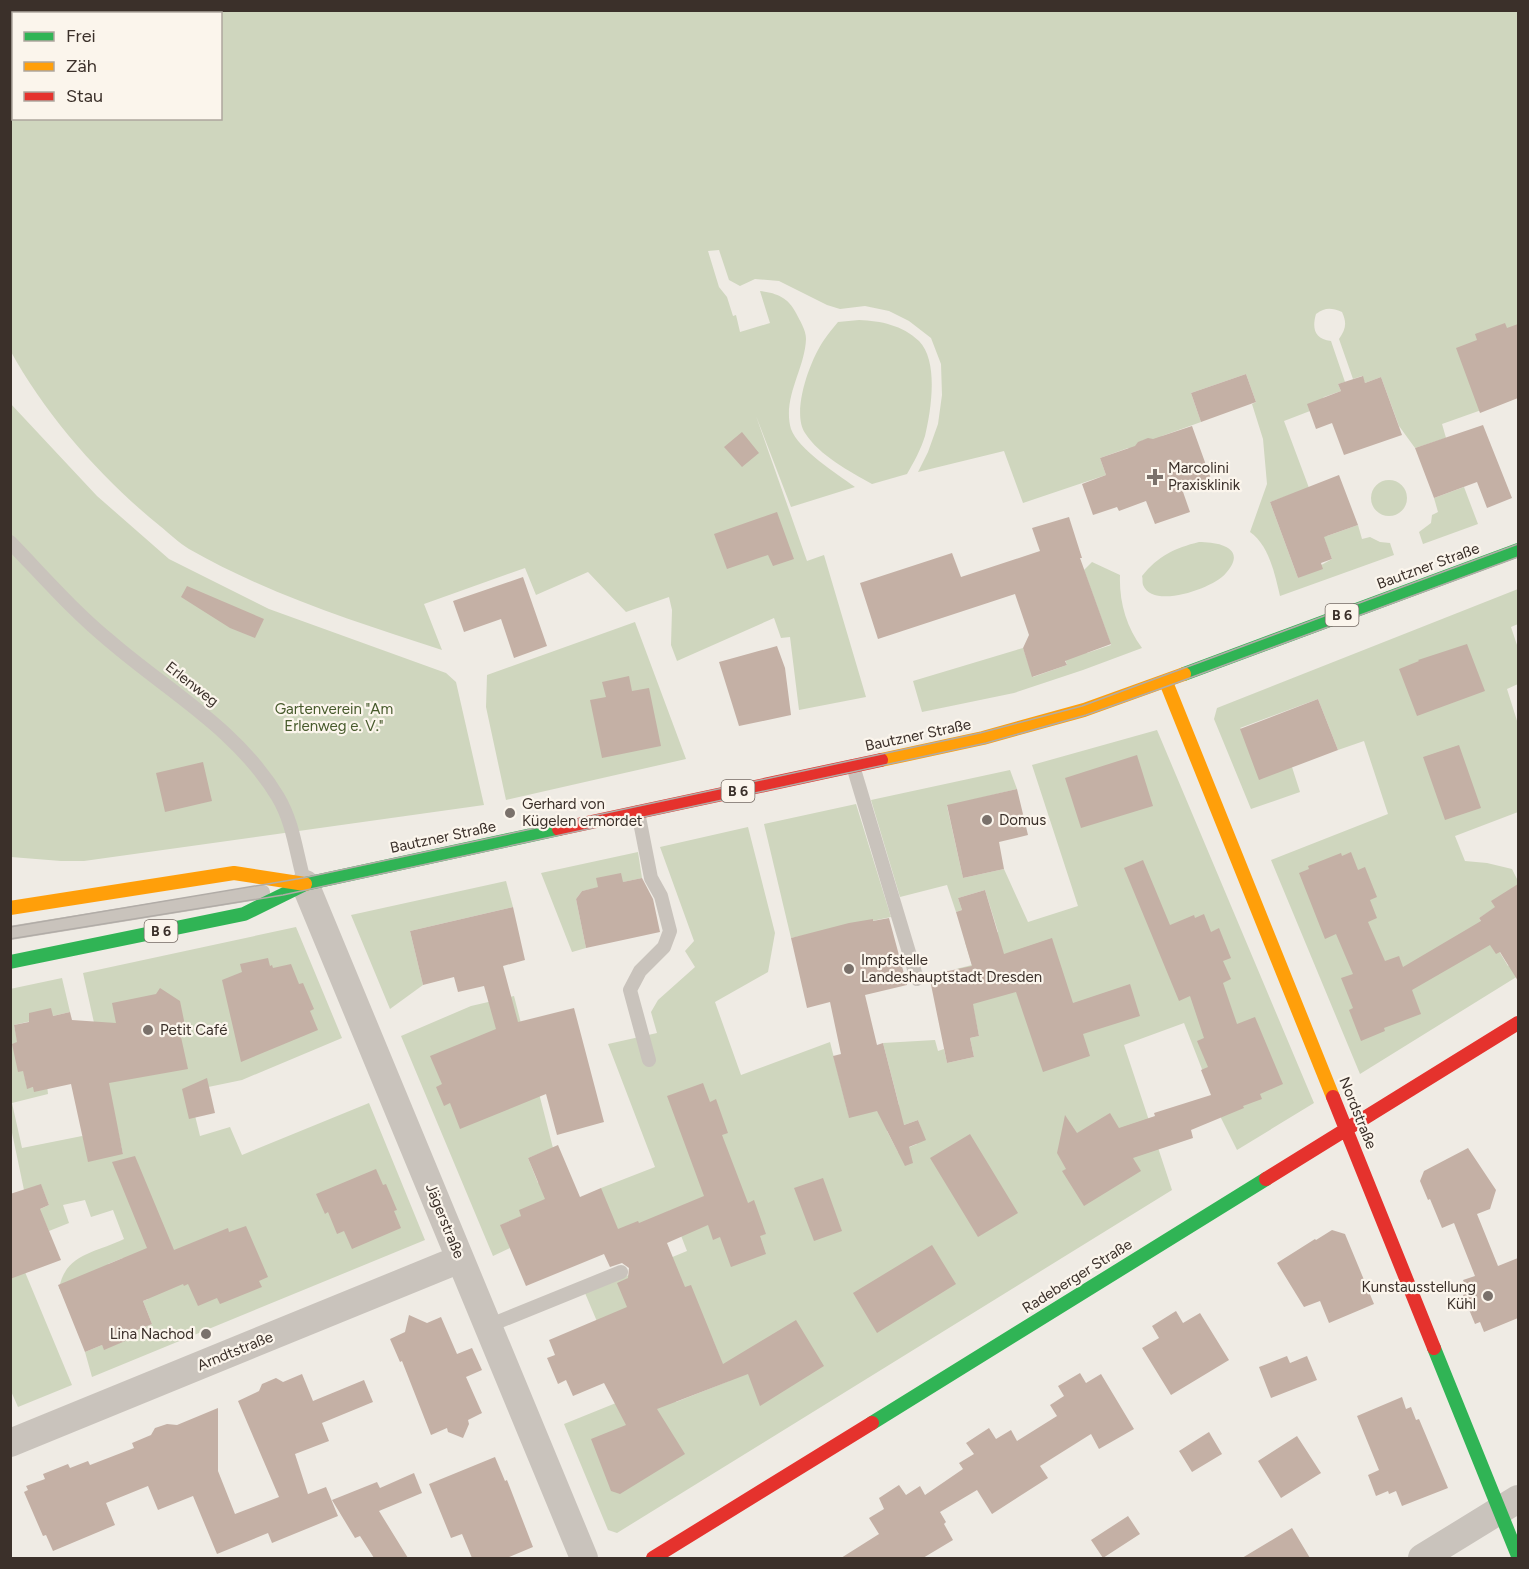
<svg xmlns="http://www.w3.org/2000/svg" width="1529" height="1569" font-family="Figtree,sans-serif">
<rect width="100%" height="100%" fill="#efebe4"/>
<!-- green -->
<path fill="#cfd6be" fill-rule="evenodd" d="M 10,11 L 1518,11 L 1518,397 L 1442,424 L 1446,438 L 1415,448 L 1399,426 L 1381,377 L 1365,383 L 1362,376 L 1353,379 L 1339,339 C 1346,329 1347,323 1342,312 C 1331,308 1326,307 1316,314 C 1312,328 1314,339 1331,341 L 1345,382 L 1338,384 L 1341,391 L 1324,397 L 1310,411 L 1284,421 L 1327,536 L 1358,525 L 1362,539 L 1370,537 L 1380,542 L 1390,543 L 1394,555 L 1280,596 C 1275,575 1269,545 1250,532 L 1267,484 L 1263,439 L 1252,404 L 1256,402 L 1246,374 L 1191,393 L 1201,422 L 1162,436 L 1160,441 C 1146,437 1140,439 1132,451 L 1128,448 L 1100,458 L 1106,475 L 1023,503 L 1004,451 L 918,472 L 928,452 L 938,424 L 942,395 L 941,364 L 931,338 L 909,321 L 889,311 L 865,306 L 840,309 L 827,305 L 779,281 L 755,279 L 740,286 L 729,280 L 719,250 L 708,251 L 719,287 L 727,297 L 733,316 L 736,315 L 740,332 L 770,323 L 760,291 C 776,293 788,297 796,313 C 800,321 806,330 806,339 C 805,369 782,398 791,429 C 798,449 837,474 855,487 L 791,507 L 756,416 L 807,561 L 824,555 L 866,697 L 799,710 L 790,637 L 781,638 L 774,618 L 677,661 L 671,645 L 672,610 L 669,597 L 626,612 L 588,572 L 536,595 L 525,568 L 424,604 L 442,650 C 356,622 268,594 189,549 C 179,543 170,534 160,526 C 103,480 46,416 10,350 ZM 14,14 L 220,14 L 220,118 L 14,118 ZM 1295,493 L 1325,541 L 1332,559 L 1298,578 L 1270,502 Z
M 859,320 C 881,321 902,325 919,341 C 939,361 931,411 925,436 C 921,449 914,462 907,474 L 872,484 C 849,471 820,456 805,433 C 791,412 810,360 824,340 C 828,334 833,328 838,322 Z
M 10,403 L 97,496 L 169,559 L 269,609 L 446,673 L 456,682 L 484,805 L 84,861 L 61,861 L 11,857 Z
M1371 498a18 18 0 1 1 36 0a18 18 0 1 1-36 0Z
M 1464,487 L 1478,524 L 1423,544 L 1419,532 L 1431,523 L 1432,515 L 1438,512 L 1434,498 Z
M 1199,542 C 1219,542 1248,548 1226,573 C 1214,588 1153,610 1143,585 C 1142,582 1143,579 1142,576 C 1158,556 1175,548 1199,542 Z
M 1092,562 L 1120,575 C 1119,601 1126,627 1142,648 L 1083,670 L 1014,693 L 922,712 L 913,681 L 1023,648 L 1033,677 L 1067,665 L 1036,573 L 1057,566 L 1087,653 L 1111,645 L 1084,570 Z
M 1518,589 L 1518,624 L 1511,627 L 1518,648 L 1518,684 L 1507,689 L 1518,724 L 1518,812 L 1455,836 L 1465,861 L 1487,863 L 1512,869 L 1518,881 L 1518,893 L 1479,918 L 1508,966 L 1518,960 L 1518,976 L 1360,1074 L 1271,860 L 1388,814 L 1364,741 L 1338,750 L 1318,699 L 1240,728 L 1292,767 L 1300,792 L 1251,809 L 1214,719 L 1217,708 Z
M 635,622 L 686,759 L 506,800 L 486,707 L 487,675 Z
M 1157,730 L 1314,1103 L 1237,1150 L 1221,1118 L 1184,1023 L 1124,1045 L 1172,1190 L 617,1533 L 608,1530 L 564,1424 L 668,1382 L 676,1402 L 729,1381 L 713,1340 L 620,1376 L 585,1293 L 687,1251 L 671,1210 L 600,1245 L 601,1188 L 655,1167 L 608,1044 L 657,1033 L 651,1012 L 658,1000 L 695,967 L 685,951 L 694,941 L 660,847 L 748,827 L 775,933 L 768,972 L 715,1002 L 741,1075 L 830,1042 L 849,1117 L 899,1105 L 883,1043 L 935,1040 L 938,1051 L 944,1049 L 947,1063 L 974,1057 L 970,1038 L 979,1036 L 968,982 L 956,969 L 972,965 L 965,942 L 998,932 L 985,890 L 958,898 L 962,910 L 956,912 L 947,885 L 900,897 L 871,800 L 1010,770 L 1017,789 L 947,806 L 963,878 L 1004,869 L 1028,922 L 1078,906 L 1032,765 ZM 918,1120 L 922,1131 L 914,1134 L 917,1144 L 898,1152 L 887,1131 Z
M 856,804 L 891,917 L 791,938 L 764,824 Z
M 638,852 L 642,878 L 582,891 L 576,899 L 586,948 L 572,952 L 541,873 Z
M 506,881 L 513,907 L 410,931 L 423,985 L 390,1009 L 351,915 Z
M 296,927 L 342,1038 L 242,1080 L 189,1091 L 200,1136 L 230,1127 L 242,1155 L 369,1103 L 425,1240 L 92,1377 L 85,1352 L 102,1345 L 104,1349 L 137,1336 L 135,1331 L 152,1324 L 143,1301 L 148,1299 L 123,1258 L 108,1264 L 112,1275 L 89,1276 L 59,1289 C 65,1253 96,1253 124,1239 L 113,1210 L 91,1217 L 85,1200 L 63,1205 L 69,1223 L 49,1231 L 44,1220 L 36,1211 L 49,1205 L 41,1185 L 24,1190 L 11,1128 L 10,989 L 62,978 L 70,1012 L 14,1025 L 27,1088 L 47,1085 L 48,1094 L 12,1103 L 22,1148 L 82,1136 L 123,1154 L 83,973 Z
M 514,996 L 553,1148 L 528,1158 L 538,1183 L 556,1175 L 559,1200 L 501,1225 L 510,1248 L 493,1256 L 401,1036 L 471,1006 Z
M 10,1236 L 72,1385 L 18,1407 L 10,1389 Z"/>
<!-- building -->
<path fill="#c4b0a5" d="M 1505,323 L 1507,328 L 1518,324 L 1518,398 L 1480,413 L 1456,348 L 1477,340 L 1475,334 Z
M 1246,374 L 1256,402 L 1201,422 L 1191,393 Z
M 1363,376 L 1365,383 L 1381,377 L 1402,435 L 1344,455 L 1332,423 L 1316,429 L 1307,404 L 1341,391 L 1338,384 Z
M 1483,425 L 1512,498 L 1487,508 L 1477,482 L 1434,498 L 1415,448 Z
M 1192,426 L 1211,479 L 1182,489 L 1190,512 L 1155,524 L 1146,501 L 1119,511 L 1117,507 L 1093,515 L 1082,484 L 1106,475 L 1100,458 L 1135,446 L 1138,442 L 1148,438 L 1153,439 Z
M 742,432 L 759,453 L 742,467 L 724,447 Z
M 1339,475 L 1358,525 L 1324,537 L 1332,559 L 1321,563 L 1323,569 L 1298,578 L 1270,502 Z
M 777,512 L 794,559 L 773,566 L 768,555 L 727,569 L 714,534 Z
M 1069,517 L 1082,558 L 1080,558 L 1111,644 L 1065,661 L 1067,665 L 1032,677 L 1023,648 L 1029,635 L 1015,594 L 878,639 L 860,583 L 952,553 L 961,577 L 1040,551 L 1032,528 Z
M 523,577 L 547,646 L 514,658 L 501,619 L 464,632 L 453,601 Z
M 187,586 L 264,619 L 255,638 L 230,628 L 181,597 Z
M 1467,644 L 1485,691 L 1417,716 L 1399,669 L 1419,661 L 1418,660 Z
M 777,646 L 785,668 L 791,715 L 739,726 L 719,662 Z
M 629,676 L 632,691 L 649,688 L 661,746 L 602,758 L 590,700 L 606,697 L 602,682 Z
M 1318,699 L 1338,750 L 1259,780 L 1240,729 Z
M 1459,745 L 1481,808 L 1445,820 L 1423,757 Z
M 1137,755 L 1153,806 L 1081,828 L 1065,778 Z
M 203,762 L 212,801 L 165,812 L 156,773 Z
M 1017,789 L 1028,835 L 999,842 L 1004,869 L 963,878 L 947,805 Z
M 1351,852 L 1358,870 L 1365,867 L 1377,897 L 1370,900 L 1377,918 L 1368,922 L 1385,961 L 1399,956 L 1403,967 L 1481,921 L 1479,918 L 1495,907 L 1491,901 L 1518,884 L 1518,981 L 1500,952 L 1496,954 L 1490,945 L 1412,990 L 1421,1014 L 1384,1028 L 1385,1031 L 1361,1041 L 1349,1010 L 1353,1008 L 1341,978 L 1353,974 L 1336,934 L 1325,939 L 1299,873 L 1309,869 L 1308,866 L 1341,853 L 1342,856 Z
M 1143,860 L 1170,925 L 1194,915 L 1195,918 L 1204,914 L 1211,932 L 1219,928 L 1231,958 L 1223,961 L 1231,979 L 1223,983 L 1237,1024 L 1255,1017 L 1283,1084 L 1260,1094 L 1262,1099 L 1243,1106 L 1244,1108 L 1191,1130 L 1193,1138 L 1133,1158 L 1141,1171 L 1084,1206 L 1062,1171 L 1066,1169 L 1057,1153 L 1065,1115 L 1077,1133 L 1110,1113 L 1119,1128 L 1155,1116 L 1154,1113 L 1211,1095 L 1201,1070 L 1208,1067 L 1197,1041 L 1204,1038 L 1190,996 L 1179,1001 L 1124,868 Z
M 621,873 L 623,882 L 642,878 L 653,899 L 660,932 L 586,948 L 576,899 L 582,891 L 598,887 L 596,878 Z
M 985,890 L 1004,954 L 1052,938 L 1073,1003 L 1130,984 L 1140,1016 L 1083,1034 L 1090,1056 L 1043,1072 L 1016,992 L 973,1004 L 979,1036 L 970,1038 L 974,1057 L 947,1063 L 929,975 L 972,966 L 956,912 L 962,910 L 958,898 Z
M 513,907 L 525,960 L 503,966 L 518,1022 L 574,1008 L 604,1122 L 557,1135 L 546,1094 L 460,1129 L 450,1103 L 444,1106 L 436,1087 L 442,1084 L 430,1056 L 496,1029 L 484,986 L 458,992 L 454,977 L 423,985 L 410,931 Z
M 889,918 L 907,985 L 865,995 L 877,1045 L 883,1043 L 904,1125 L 918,1120 L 926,1140 L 909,1147 L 913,1163 L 905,1166 L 877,1111 L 849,1118 L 833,1056 L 841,1054 L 830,1002 L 807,1008 L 791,938 L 849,923 L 873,919 L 873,921 Z
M 268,958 L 270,966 L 272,965 L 273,968 L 291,964 L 299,984 L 303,983 L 314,1009 L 310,1011 L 318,1030 L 241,1062 L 222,980 L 242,972 L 240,964 Z
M 160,988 L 180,1001 L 187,1035 L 181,1037 L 188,1069 L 109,1083 L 123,1154 L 88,1162 L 71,1084 L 34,1092 L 33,1087 L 27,1089 L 23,1071 L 18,1072 L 12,1044 L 17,1042 L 14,1025 L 29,1022 L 29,1013 L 51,1008 L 53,1016 L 70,1012 L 72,1020 L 116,1023 L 112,1003 L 156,994 Z
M 207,1078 L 215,1113 L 189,1119 L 182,1089 Z
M 703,1083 L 710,1102 L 716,1099 L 728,1133 L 722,1135 L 748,1203 L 754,1200 L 766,1234 L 760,1236 L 766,1254 L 731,1267 L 720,1237 L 713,1240 L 708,1225 L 667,1243 L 685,1287 L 691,1285 L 723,1364 L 796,1320 L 824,1366 L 760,1406 L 748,1374 L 657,1409 L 685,1454 L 620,1494 L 611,1491 L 591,1439 L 626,1425 L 604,1383 L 573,1396 L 566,1380 L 558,1384 L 547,1358 L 555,1355 L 549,1340 L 627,1307 L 617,1283 L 628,1278 L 629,1268 L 622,1263 L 610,1267 L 604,1254 L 526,1286 L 500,1225 L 521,1216 L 519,1210 L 545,1199 L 528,1158 L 558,1145 L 580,1197 L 601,1188 L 618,1229 L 638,1221 L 639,1223 L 704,1196 L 667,1096 Z
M 970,1134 L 1018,1213 L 978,1237 L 930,1158 Z
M 1468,1148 L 1496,1190 L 1490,1209 L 1477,1214 L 1498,1266 L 1518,1258 L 1518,1318 L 1484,1332 L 1480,1322 L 1475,1324 L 1463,1295 L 1468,1293 L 1463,1280 L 1475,1276 L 1454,1223 L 1442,1228 L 1430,1199 L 1428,1200 L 1420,1181 L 1424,1171 Z
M 135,1156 L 174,1250 L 228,1228 L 229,1232 L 246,1226 L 268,1277 L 259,1281 L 262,1287 L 220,1304 L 217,1298 L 198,1306 L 188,1284 L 184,1286 L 183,1284 L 143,1301 L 152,1324 L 135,1331 L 137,1336 L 104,1350 L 102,1345 L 85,1352 L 58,1285 L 147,1248 L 112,1162 Z
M 376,1169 L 383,1185 L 386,1184 L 397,1210 L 394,1211 L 401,1228 L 352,1249 L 344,1231 L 337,1234 L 328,1212 L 325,1214 L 316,1194 Z
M 823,1178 L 842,1231 L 814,1241 L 794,1188 Z
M 41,1184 L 49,1205 L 40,1209 L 61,1260 L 10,1279 L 10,1194 Z
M 1332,1230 L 1345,1234 L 1374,1304 L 1329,1323 L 1320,1301 L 1304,1307 L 1277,1263 L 1315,1239 L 1316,1240 Z
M 932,1245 L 956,1284 L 877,1333 L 853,1293 Z
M 1176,1311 L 1183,1323 L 1200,1313 L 1229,1360 L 1171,1395 L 1142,1348 L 1159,1338 L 1152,1326 Z
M 409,1315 L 427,1323 L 441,1317 L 457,1354 L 472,1348 L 482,1370 L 466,1377 L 482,1413 L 468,1420 L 469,1424 L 463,1438 L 448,1432 L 447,1428 L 431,1435 L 402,1361 L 400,1362 L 390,1339 L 405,1332 Z
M 1287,1356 L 1290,1363 L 1307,1356 L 1317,1380 L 1271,1398 L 1259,1367 Z
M 1080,1373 L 1086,1383 L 1101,1374 L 1134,1429 L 1099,1449 L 1091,1434 L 1040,1466 L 1048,1478 L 992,1514 L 977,1490 L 940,1512 L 946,1522 L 944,1524 L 953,1540 L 923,1558 L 841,1558 L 879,1534 L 869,1518 L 884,1509 L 879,1498 L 899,1485 L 906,1495 L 920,1486 L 925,1495 L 963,1469 L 959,1463 L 974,1454 L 966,1443 L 989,1428 L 996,1439 L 1011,1430 L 1017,1441 L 1057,1416 L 1050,1405 L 1064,1396 L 1058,1386 Z
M 302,1374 L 313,1401 L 364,1380 L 373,1402 L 322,1423 L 329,1441 L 295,1454 L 308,1494 L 326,1487 L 338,1516 L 272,1543 L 268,1533 L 217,1554 L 193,1496 L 158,1510 L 148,1486 L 106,1503 L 115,1525 L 53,1551 L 46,1535 L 43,1536 L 24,1492 L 28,1490 L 26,1486 L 45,1479 L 43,1474 L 68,1464 L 70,1468 L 88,1461 L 90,1465 L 134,1448 L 132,1443 L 151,1435 L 155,1428 L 167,1424 L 177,1425 L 218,1408 L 218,1471 L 235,1514 L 279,1497 L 238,1401 L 259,1391 L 262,1384 L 276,1378 L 283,1382 Z
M 1402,1397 L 1406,1409 L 1411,1407 L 1416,1420 L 1419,1419 L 1448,1488 L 1402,1506 L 1396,1491 L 1389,1494 L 1388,1491 L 1376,1496 L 1368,1475 L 1379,1470 L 1357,1416 Z
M 1209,1432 L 1222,1454 L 1192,1472 L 1179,1451 Z
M 1297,1436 L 1321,1473 L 1281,1498 L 1258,1461 Z
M 495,1457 L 505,1481 L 507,1480 L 533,1547 L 507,1558 L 472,1558 L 462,1534 L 451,1538 L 429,1484 Z
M 414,1473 L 422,1493 L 379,1511 L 408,1558 L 374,1558 L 360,1536 L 355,1538 L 332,1500 L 377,1482 L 380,1488 Z
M 1128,1516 L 1140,1534 L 1103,1558 L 1091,1540 Z
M 1292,1528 L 1310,1558 L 1242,1558 Z"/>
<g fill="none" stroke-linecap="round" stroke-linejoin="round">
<!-- lane -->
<path stroke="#c9c3bc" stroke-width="14" d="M 10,542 C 43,576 74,612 111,642 C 169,692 237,729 278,797 C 294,824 296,854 305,884
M 853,766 L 917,979
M 638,812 L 651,878 L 661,896 L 670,931 L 664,947 L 640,971 L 630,990 L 649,1060
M 10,933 L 263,892
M 488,1326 L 621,1272"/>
<!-- street -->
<path stroke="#c9c3bc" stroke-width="28" d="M 305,884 L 584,1558
M 10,1443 L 460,1259
M 1422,1558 L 1518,1499"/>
<!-- fast -->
<path stroke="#30b455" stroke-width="14" d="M 1184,674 L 1518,550
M 10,962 L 244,914 L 305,884 L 559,829
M 1434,1348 L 1518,1556
M 872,1423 L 1266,1179"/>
<!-- slow -->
<path stroke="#ff9f0a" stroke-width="14" d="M 1166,682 L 1333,1097
M 881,760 L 983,738 L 1084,710 L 1184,674
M 10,908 L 234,873 L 305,884"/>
<!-- jam -->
<path stroke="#e5322d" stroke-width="14" d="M 559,829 L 881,760
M 1333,1097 L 1434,1348
M 1266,1179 L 1518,1023
M 653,1558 L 872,1423"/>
<!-- tram -->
<path stroke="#b1aca7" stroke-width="1.5" d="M 10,927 L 303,878 L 980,733 L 1082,706 L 1518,544
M 10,939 L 283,895 L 986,743 L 1086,715 L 1168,686 L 1518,557"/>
</g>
<!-- markers -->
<g fill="#7a716b" stroke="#fbf5ec" stroke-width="2">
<path d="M1152 468h6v6h6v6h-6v6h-6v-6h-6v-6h6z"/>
<circle cx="510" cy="813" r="6"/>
<circle cx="987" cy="820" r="6"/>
<circle cx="849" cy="969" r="6"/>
<circle cx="148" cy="1030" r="6"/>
<circle cx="1488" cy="1296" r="6"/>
<circle cx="206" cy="1334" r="6"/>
</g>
<g text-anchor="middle" stroke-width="4.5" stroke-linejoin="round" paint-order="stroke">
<!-- shield labels -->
<g fill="#fbf5ec" stroke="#756b64" stroke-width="1.5">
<rect x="1325.5" y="604" width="33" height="22" rx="4.5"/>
<rect x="721.5" y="780" width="33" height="22" rx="4.5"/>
<rect x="144.5" y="920" width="33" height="22" rx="4.5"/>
</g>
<g font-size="14" font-weight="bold" fill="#3b302a">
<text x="1342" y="620">B 6</text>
<text x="738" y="796">B 6</text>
<text x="161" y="936">B 6</text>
</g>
<!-- poi labels -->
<g font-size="15" fill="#3b302a" stroke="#fbf5ec" text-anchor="start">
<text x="1168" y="473">Marcolini<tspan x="1168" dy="17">Praxisklinik</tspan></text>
<text x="522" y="809">Gerhard von<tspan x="522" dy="17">Kügelen ermordet</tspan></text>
<text x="999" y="825">Domus</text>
<text x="861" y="965">Impfstelle<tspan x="861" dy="17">Landeshauptstadt Dresden</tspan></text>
<text x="160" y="1035">Petit Café</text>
<text x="1476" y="1292" text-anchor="end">Kunstausstellung<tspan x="1476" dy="17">Kühl</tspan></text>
<text x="194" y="1339" text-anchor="end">Lina Nachod</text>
</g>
<!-- street labels -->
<g font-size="15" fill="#3b302a" stroke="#fbf5ec">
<text transform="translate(1428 566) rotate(-20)" y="5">Bautzner Straße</text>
<text transform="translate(192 684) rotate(38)" y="5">Erlenweg</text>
<text transform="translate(918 735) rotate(-12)" y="5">Bautzner Straße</text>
<text transform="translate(443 837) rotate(-12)" y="5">Bautzner Straße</text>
<text transform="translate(1358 1113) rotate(68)" y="5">Nordstraße</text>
<text transform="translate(445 1221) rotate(68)" y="5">Jägerstraße</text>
<text transform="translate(1077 1276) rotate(-32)" y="5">Radeberger Straße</text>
<text transform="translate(235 1351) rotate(-22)" y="5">Arndtstraße</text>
</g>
<!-- park labels -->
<g font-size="15" fill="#475a2c" stroke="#fbf5ec">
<text x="334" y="714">Gartenverein "Am<tspan x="334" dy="17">Erlenweg e. V."</tspan></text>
</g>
</g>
<!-- border -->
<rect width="1529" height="1569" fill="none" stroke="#3b302a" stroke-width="24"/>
<!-- legend -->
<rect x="12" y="12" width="210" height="108" fill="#fbf5ec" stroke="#aea69e" stroke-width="1.5"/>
<rect x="24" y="32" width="30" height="9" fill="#30b455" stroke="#aea69e" stroke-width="1.5"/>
<text x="66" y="42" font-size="18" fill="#3b302a">Frei</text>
<rect x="24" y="62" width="30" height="9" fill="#ff9f0a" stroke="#aea69e" stroke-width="1.5"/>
<text x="66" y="72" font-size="18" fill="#3b302a">Zäh</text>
<rect x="24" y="92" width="30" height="9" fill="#e5322d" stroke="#aea69e" stroke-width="1.5"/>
<text x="66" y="102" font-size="18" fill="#3b302a">Stau</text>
</svg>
